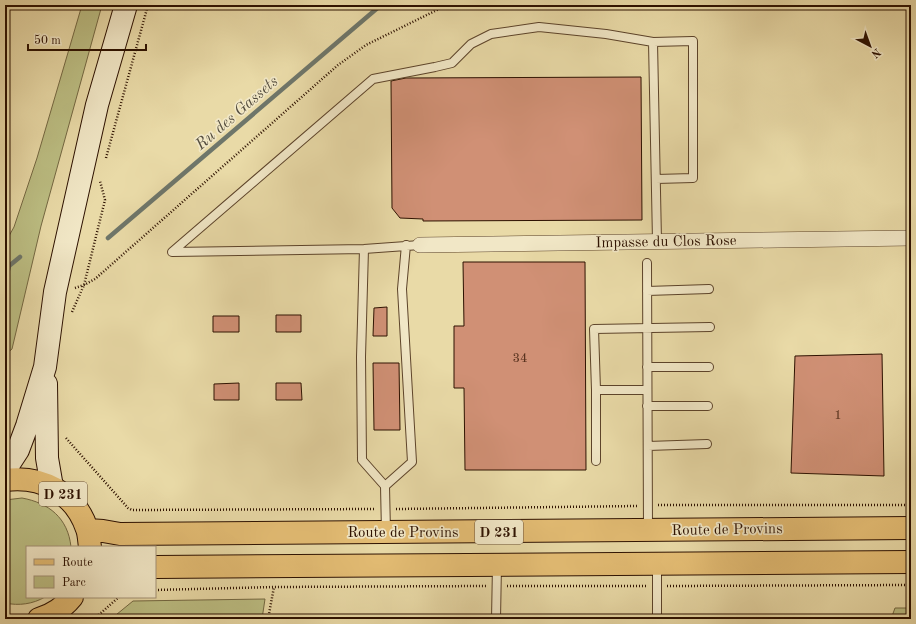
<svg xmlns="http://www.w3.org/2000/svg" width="916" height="624" font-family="'Old Standard TT',serif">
<rect width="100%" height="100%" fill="#e9daa7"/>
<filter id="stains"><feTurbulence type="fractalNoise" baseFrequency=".005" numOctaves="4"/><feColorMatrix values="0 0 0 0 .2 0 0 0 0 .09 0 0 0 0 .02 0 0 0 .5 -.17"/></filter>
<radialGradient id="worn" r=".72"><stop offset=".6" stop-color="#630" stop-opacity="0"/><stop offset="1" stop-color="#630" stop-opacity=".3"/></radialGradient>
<!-- green -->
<path fill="#bcbe83" stroke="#746842" d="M 82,5 L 102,5 L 41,226 L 12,349 L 5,355 L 5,243 L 14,227 L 37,158 Z
M 22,498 C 49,503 68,518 71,547 L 27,547 L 27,597 L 45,597 C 33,604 19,606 5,603 L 5,500 Z
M 265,599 L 262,619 L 111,619 L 133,601 Z
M 895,608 L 911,608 L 911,619 L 891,619 Z"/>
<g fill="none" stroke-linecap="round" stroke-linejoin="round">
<!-- stream -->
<path stroke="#6e766a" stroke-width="4.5" d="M 108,238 L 381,5
M 5,282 L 9,266 L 20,257"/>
</g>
<!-- building -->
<path fill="#d09075" stroke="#2d1100" d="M 641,77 L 642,220 L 423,221 L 423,219 L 400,218 L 392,208 L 391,81 L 406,78 Z
M 463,262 L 585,262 L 586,470 L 465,470 L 464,388 L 454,388 L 454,326 L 464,326 Z
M 387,307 L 387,336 L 373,336 L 374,308 Z
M 276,315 L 301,315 L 301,332 L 276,332 Z
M 213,316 L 239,316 L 239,332 L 213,332 Z
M 882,354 L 884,476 L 791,473 L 795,356 Z
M 373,363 L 399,363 L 400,430 L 374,430 Z
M 239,383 L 239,400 L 214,400 L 214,384 Z
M 276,383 L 301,383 L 302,400 L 276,400 Z"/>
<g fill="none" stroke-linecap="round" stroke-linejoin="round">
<!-- service casing -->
<g stroke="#5c432a" stroke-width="10">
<path id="service" d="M 653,42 L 657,241
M 420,245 L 364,249 L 172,252 L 373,79 L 435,67 L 452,63 L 471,44 L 491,34 L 539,27 L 606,34 L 653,42 L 693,41 L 693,178 L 656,179
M 364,249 L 361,357 L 362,460 L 385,486 L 412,462 L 402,289 L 406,245
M 647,263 L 648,530
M 647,291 L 709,289
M 647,367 L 709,367
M 596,390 L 594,329 L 710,327
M 647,406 L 708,406
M 648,446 L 707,444
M 596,461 L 596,390 L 647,390
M 385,486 L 386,532
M 657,564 L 657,619
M 496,619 L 497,565"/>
</g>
<!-- minor casing -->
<g stroke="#5c432a" stroke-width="16">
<path id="minor" d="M 420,245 L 911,238"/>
</g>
<!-- secondary casing -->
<g stroke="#2d1100" stroke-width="24">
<path id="secondary" d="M 46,384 L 47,458 L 52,487
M 5,470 L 18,450 L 27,426 L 45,367 L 55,292 L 97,105 L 126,5"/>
</g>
<!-- primary casing -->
<g stroke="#2d1100" stroke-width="24">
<path id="primary" d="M 5,480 C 42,475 75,493 87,529 C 89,534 89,541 90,547
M 88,530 L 103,531 L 120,534 L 911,528
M 155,567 L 911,562
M 39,619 C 52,615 64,607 72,597"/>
</g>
<!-- path -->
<path stroke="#2d1100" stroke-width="2.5" stroke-dasharray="1 2" stroke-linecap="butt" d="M 106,158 L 148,5
M 75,288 L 84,285 L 95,279 L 338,65 L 366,45 L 447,5
M 72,312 L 84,285 L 105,200 L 100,181
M 66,438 L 128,508 L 132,510 L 375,509
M 658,505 L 911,505
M 396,509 L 637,506
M 507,586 L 646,586
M 667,586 L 911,585
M 155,590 L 274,587 L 486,586
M 94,619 L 119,597
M 268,619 L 274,587"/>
<!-- service -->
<use href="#service" stroke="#f1e7c6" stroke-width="8"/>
<!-- minor -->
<use href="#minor" stroke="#f1e7c6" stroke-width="15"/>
<!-- secondary -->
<use href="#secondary" stroke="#f1e7c6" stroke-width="22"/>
<!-- primary -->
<use href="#primary" stroke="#e4bd74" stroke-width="22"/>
</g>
<g text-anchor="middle" stroke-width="3.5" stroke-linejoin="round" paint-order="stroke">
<!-- number labels -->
<g font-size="13" fill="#56311d">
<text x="520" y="362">34</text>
<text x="838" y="419">1</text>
</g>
<!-- shield labels -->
<g fill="#f1e7c6" stroke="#68513b" stroke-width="1">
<rect x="39" y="482" width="48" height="24" rx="3"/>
<rect x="475" y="520" width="48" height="24" rx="3"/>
</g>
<g font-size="14" font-weight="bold" fill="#2d1100">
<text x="63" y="499">D 231</text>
<text x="499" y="537">D 231</text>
</g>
<!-- street labels -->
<g font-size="15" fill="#2d1100" stroke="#f1e7c6">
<text transform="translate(666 241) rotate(-1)" y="5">Impasse du Clos Rose</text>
<text transform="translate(727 529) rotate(-1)" y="5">Route de Provins</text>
<text x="403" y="537">Route de Provins</text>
</g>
<!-- water labels -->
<g font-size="16" font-style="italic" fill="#534c3e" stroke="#f1e7c6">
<text transform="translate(236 112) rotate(-41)" y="6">Ru des Gassets</text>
</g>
</g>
<!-- margin -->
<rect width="916" height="624" fill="none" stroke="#e9daa7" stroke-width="20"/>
<rect x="6" y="6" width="904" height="612" fill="none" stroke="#2d1100" stroke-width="2"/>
<rect x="10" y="10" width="896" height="604" fill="none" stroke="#2d1100"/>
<!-- legend -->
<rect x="26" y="546" width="130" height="52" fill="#f1e7c6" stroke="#a39177"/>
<rect x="34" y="559" width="20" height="6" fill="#e4bd74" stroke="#a39177"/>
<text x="62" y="566" font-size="12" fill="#2d1100">Route</text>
<rect x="34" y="576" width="20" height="12" fill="#bcbe83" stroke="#a39177"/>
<text x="62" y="586" font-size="12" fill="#2d1100">Parc</text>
<!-- north arrow -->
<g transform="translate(870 46) rotate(139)" stroke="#f1e7c6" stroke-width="3" paint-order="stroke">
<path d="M0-3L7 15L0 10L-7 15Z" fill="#2d1100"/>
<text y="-6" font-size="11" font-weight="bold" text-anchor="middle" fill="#2d1100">N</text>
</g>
<!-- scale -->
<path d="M28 44v6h118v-6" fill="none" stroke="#2d1100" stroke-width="2"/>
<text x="34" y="44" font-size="12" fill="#2d1100" stroke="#f1e7c6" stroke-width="3" paint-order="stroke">50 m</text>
<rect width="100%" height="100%" filter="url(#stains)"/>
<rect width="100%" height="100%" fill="url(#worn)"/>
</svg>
